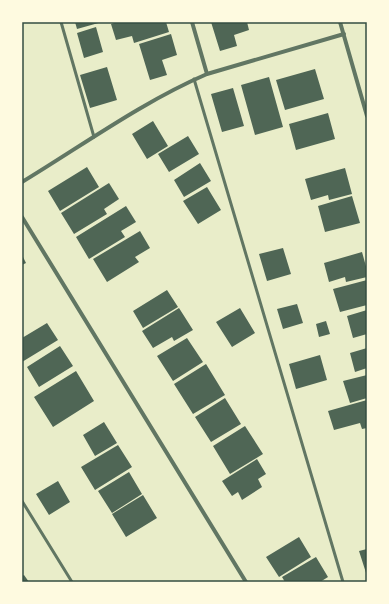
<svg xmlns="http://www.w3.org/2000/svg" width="389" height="604" font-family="Poppins,sans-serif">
<rect width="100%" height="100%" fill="#e9edc9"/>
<!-- building -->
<path fill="#4f6655" d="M 75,22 L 102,22 L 77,29 Z
M 117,22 L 166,22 L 169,32 L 134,43 L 132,36 L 116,40 L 111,24 Z
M 211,22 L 247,22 L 249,30 L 234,35 L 237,46 L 220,51 Z
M 96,27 L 103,52 L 84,58 L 77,33 Z
M 171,34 L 177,55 L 162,60 L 167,75 L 150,80 L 139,44 Z
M 107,67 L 117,100 L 90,108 L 80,75 Z
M 315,69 L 324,99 L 285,110 L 276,80 Z
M 269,77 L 283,127 L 255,135 L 241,85 Z
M 233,88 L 244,126 L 222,132 L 211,94 Z
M 328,113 L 335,139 L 296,150 L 289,124 Z
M 153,121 L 168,146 L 147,159 L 132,134 Z
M 188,136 L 199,154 L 169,172 L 158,154 Z
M 200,163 L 211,181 L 184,197 L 174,180 Z
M 87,167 L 99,187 L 60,211 L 48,191 Z
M 345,168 L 352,194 L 329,200 L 328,195 L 311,200 L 305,179 Z
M 109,183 L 119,199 L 104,209 L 107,214 L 74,234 L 61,213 Z
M 207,187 L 221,210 L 198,224 L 183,201 Z
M 352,196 L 360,223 L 325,232 L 318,206 Z
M 126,206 L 136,222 L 121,231 L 125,237 L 89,259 L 76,237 Z
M 140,231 L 150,248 L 135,257 L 139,262 L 107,282 L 93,259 Z
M 283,248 L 291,274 L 267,281 L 259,254 Z
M 362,252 L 367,270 L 367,277 L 346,282 L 345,277 L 329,282 L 324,263 Z
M 22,255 L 26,263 L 22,265 Z
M 367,280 L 367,305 L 340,312 L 333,289 Z
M 167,290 L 178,307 L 143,328 L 133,311 Z
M 297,304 L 303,323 L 283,329 L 277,309 Z
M 179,308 L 193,330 L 174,341 L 172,337 L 153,348 L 142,331 Z
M 240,308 L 255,333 L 232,347 L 216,322 Z
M 367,310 L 367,334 L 353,338 L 347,316 Z
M 326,321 L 330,334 L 319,337 L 316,324 Z
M 47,323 L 58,340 L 22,362 L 22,338 Z
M 187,338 L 203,362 L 173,381 L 157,356 Z
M 60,346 L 73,366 L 39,387 L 27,367 Z
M 367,348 L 367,368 L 355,372 L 350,353 Z
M 320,355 L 327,380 L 296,389 L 289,364 Z
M 206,364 L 225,395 L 193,414 L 174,384 Z
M 76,371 L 94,401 L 53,427 L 34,397 Z
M 367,375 L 367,398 L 350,403 L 343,381 Z
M 225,398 L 241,424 L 211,442 L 195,417 Z
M 367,400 L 367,428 L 362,429 L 360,423 L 334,430 L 328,411 Z
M 104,422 L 117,443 L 95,456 L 83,435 Z
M 245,426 L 263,454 L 230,474 L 213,446 Z
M 118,445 L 132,467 L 95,490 L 81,467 Z
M 257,459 L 266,474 L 258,479 L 262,487 L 242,500 L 238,492 L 232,496 L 222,481 Z
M 129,472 L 142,494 L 112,513 L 98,491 Z
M 58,481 L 70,502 L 49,515 L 36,494 Z
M 143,495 L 157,518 L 126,537 L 112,514 Z
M 299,537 L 311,557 L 279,577 L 266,557 Z
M 367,549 L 367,576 L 359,551 Z
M 316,557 L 328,577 L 320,582 L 285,582 L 282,577 Z
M 24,575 L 29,582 L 22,582 L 22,576 Z"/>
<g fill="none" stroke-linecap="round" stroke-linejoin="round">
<!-- service -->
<path stroke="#617663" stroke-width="3" d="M 61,22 L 94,137
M 194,79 L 343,582
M 22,501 L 72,582"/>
<!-- minor -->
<path stroke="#617663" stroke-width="4" d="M 192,22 L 207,74
M 340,22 L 367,116
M 22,182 C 83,145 142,102 207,74 L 344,34
M 22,217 L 246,582"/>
</g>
<!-- border -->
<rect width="389" height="604" fill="none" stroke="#fefae0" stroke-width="46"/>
<rect x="23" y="23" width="343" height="558" fill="none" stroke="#344e41" stroke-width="1.5"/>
</svg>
